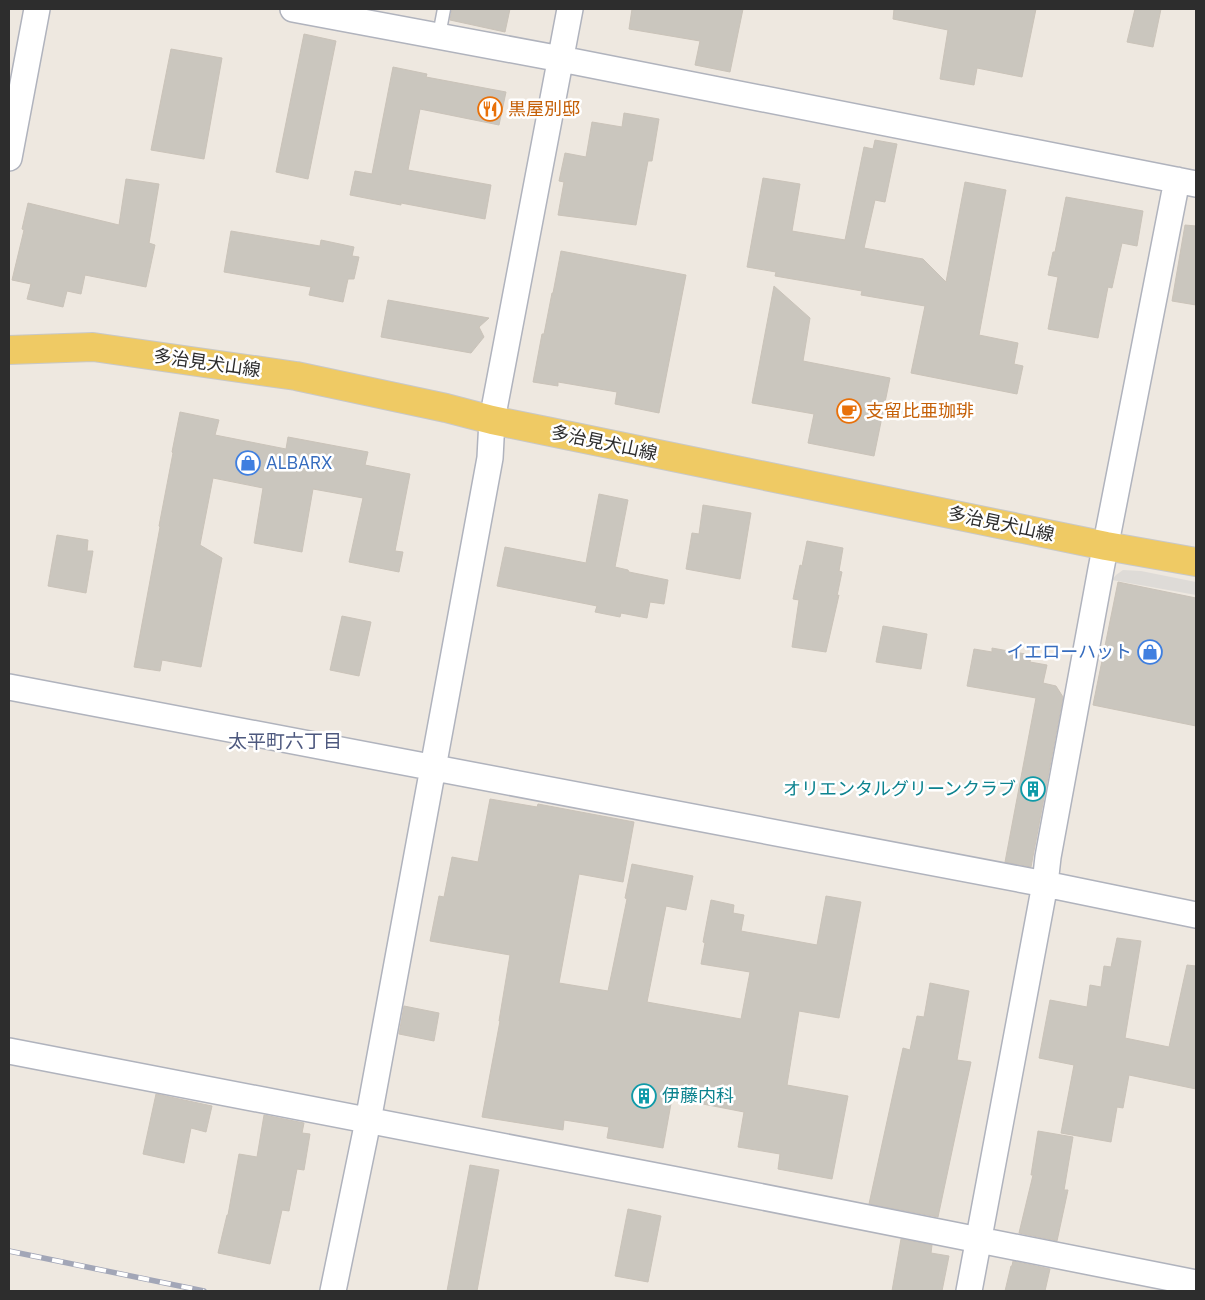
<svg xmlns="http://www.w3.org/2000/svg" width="1205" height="1300" font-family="'IBM Plex Sans','Noto Sans JP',sans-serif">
<rect width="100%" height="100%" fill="#eee8e0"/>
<!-- plaza -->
<path fill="#dedbd7" d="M 1123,570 L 1141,571 L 1196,582 L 1196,595 L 1112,580 L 1116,575 Z"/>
<!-- building -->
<path fill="#cac6be" stroke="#cac3b9" d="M 452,9 L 510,9 L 505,32 L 450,20 Z
M 632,9 L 743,9 L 730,72 L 695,65 L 700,41 L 629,29 Z
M 894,9 L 1036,9 L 1022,77 L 977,68 L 974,85 L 940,79 L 948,30 L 893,19 Z
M 1135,9 L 1161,9 L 1153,47 L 1127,42 Z
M 304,34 L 336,41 L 308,179 L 276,172 Z
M 171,49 L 222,58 L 204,159 L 151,150 Z
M 393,67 L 427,74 L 426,77 L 506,92 L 499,125 L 420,109 L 408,170 L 491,185 L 485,219 L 401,203 L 401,205 L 350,195 L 355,171 L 372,174 Z
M 624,113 L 659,119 L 652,161 L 648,161 L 636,225 L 558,215 L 564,182 L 559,181 L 565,153 L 586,157 L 592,122 L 622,127 Z
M 875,140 L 897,144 L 885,202 L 875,200 L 864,248 L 923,259 L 946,282 L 965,182 L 1006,190 L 979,335 L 1018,343 L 1014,364 L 1023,366 L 1017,394 L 911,373 L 925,306 L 861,295 L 862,291 L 775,276 L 776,272 L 747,267 L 763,178 L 800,184 L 792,231 L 845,240 L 864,147 L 873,149 Z
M 126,179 L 159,184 L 149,243 L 155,245 L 146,287 L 85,275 L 81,294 L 67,291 L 63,307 L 27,299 L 31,284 L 12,280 L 24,230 L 22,229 L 28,203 L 119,225 Z
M 1066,197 L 1143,211 L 1137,246 L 1122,243 L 1112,288 L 1108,287 L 1098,338 L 1048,329 L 1058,277 L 1048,275 L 1053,252 L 1055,252 Z
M 1185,225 L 1196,226 L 1196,305 L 1172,301 Z
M 231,231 L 320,246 L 321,240 L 354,247 L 352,256 L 359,257 L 354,279 L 348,279 L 343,302 L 309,295 L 311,287 L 224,272 Z
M 561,251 L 686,275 L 659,413 L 615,404 L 617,392 L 558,382 L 558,386 L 533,382 L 542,334 L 544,334 L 552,293 L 553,293 Z
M 774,286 L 810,318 L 803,361 L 890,378 L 874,456 L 808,443 L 814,414 L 752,403 Z
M 388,300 L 489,318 L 479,327 L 484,337 L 471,353 L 381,337 Z
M 180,412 L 219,420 L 215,435 L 286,449 L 288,437 L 368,452 L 365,465 L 410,474 L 395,551 L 403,552 L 399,572 L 349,562 L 363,498 L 313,489 L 302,552 L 254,543 L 263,488 L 213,478 L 200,545 L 222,558 L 201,667 L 162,660 L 160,671 L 134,667 L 160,527 L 159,526 L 173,453 L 172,452 Z
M 599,494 L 628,500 L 615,567 L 628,570 L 629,572 L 668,580 L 664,604 L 650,602 L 647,618 L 621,613 L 620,617 L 595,612 L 597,606 L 497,586 L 505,547 L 586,563 Z
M 703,505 L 751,513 L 740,579 L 686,569 L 692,533 L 699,534 Z
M 57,535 L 88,540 L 87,551 L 93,551 L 86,593 L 48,586 Z
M 807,541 L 843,548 L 839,571 L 842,572 L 837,596 L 839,595 L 826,652 L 792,647 L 799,600 L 793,599 L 800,565 L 802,566 Z
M 1118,582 L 1196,598 L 1196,726 L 1093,705 Z
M 342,616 L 371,622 L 359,676 L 330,670 Z
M 883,626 L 927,634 L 921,669 L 876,662 Z
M 992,648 L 1031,655 L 1030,662 L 1047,665 L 1043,683 L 1056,686 L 1063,697 L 1031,867 L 1005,862 L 1036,698 L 967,686 L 974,649 L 992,652 Z
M 490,799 L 537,807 L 538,804 L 634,822 L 623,882 L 579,874 L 559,983 L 608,991 L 627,899 L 625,898 L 632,864 L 693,876 L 686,910 L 666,906 L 647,1002 L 741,1019 L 750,972 L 701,964 L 705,943 L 703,942 L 711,900 L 734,905 L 733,913 L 744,915 L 741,931 L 817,945 L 826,896 L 861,902 L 839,1018 L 799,1011 L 787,1085 L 848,1096 L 832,1179 L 778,1169 L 780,1154 L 738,1147 L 744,1112 L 672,1098 L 663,1148 L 607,1138 L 609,1127 L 564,1120 L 563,1130 L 482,1117 L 500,1021 L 499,1021 L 510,955 L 430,941 L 439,896 L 444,897 L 452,857 L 478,862 Z
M 1117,938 L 1141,941 L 1125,1038 L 1169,1047 L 1187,965 L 1196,966 L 1196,1089 L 1129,1075 L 1123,1108 L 1117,1107 L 1111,1142 L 1061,1133 L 1074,1065 L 1039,1058 L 1050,1000 L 1087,1007 L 1090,985 L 1101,987 L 1104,966 L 1111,967 Z
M 930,983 L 969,991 L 957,1060 L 971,1062 L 938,1217 L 869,1204 L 903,1048 L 910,1050 L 917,1016 L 924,1017 Z
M 404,1006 L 439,1013 L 434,1041 L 399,1034 Z
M 156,1094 L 212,1106 L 206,1132 L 191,1128 L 184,1163 L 143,1154 Z
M 264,1115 L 304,1123 L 302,1133 L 310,1134 L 304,1170 L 297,1169 L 289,1211 L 282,1210 L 270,1264 L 218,1253 L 227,1215 L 228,1215 L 239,1154 L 257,1157 Z
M 1038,1131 L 1073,1137 L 1064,1190 L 1068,1190 L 1057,1241 L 1019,1233 L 1033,1175 L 1031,1175 Z
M 470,1165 L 499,1170 L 477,1291 L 447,1291 Z
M 628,1209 L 661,1216 L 648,1282 L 615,1276 Z
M 901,1239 L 932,1245 L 931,1253 L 949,1256 L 942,1291 L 892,1291 Z
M 1013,1261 L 1050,1269 L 1045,1291 L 1005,1291 L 1011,1266 L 1012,1266 Z"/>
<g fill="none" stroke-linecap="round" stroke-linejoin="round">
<!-- service casing -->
<g stroke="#b0b3bd" stroke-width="15">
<path id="service" d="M 439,35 L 444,9"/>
</g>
<!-- minor casing -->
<g stroke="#b0b3bd" stroke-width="28">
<path id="minor" d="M 293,9 L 561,59 L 1196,184
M 9,158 L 37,9
M 9,687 L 1045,884 L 1196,915
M 9,1051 L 677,1180 L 1196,1283
M 333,1291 L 368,1121 L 490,458 L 492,420 L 570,9
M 969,1291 L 1045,884 L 1048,857 L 1101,569 L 1177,180"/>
</g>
<!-- primary casing -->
<g stroke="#c8c8c8" stroke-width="30">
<path id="primary" d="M 9,350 L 93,347 L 296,376 L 446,408 L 492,420 L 546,431 L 1106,546 L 1196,562"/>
</g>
<!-- service -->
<use href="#service" stroke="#fff" stroke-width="12"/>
<!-- minor -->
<use href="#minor" stroke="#fff" stroke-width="25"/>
<!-- primary -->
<use href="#primary" stroke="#efca64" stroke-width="28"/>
<!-- rail casing -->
<g stroke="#a2a6b7" stroke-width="5.5">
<path id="rail" d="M 9,1251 L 204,1291"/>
</g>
<!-- rail -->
<use href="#rail" stroke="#fff" stroke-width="4" stroke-dasharray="11" stroke-linecap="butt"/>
</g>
<!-- icons -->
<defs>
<g id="restaurant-ring" transform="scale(1.25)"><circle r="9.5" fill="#fff" stroke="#e8710a" stroke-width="1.5"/><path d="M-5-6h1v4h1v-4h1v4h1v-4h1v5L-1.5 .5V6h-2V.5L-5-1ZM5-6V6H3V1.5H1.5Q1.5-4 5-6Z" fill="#e8710a"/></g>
<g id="cafe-ring" transform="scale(1.25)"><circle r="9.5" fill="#fff" stroke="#e8710a" stroke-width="1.5"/><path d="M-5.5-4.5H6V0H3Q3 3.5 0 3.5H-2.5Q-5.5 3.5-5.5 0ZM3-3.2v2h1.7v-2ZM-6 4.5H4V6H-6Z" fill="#e8710a"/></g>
<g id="shop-ring" transform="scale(1.25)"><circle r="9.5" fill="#fff" stroke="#3f7fe0" stroke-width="1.5"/><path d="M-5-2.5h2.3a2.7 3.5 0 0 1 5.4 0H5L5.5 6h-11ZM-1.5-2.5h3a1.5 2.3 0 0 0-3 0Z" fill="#3f7fe0"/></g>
<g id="building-ring" transform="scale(1.25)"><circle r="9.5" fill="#fff" stroke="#0f9aa8" stroke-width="1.5"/><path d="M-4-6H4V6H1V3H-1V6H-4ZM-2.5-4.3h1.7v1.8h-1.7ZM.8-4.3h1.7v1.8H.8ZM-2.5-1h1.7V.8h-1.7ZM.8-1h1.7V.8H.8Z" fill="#0f9aa8"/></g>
</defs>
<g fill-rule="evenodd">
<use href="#restaurant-ring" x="490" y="109"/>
<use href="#cafe-ring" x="849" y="411"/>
<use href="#shop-ring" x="248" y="463"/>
<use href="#shop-ring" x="1150" y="652"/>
<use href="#building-ring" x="1033" y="789"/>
<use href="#building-ring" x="644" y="1096"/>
</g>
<g text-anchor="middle" stroke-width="5" stroke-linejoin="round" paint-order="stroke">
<!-- food labels -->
<g font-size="18" fill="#c56008" stroke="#fff" text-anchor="start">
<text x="508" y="115">黒屋別邸</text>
<text x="866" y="417">支留比亜珈琲</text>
</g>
<!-- street labels -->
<g font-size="18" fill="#2d2d2d" stroke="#fff">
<text transform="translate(207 363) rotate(8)" y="6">多治見犬山線</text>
<text transform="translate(604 443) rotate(12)" y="6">多治見犬山線</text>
<text transform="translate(1001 524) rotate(12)" y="6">多治見犬山線</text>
</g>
<!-- shop labels -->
<g font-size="18" fill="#366cbe" stroke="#fff" text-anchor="start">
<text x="266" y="469">ALBARX</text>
<text x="1132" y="658" text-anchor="end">イエローハット</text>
</g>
<!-- culture labels -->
<g font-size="18" fill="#0d838f" stroke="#fff" text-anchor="end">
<text x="1016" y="795">オリエンタルグリーンクラブ</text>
<text x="662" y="1102" text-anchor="start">伊藤内科</text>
</g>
<!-- neighbourhood labels -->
<g font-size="19" fill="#4d587e" stroke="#fff">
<text x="285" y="748">太平町六丁目</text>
</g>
</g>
<!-- border -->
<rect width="1205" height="1300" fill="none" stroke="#2d2d2d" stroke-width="20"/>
</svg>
